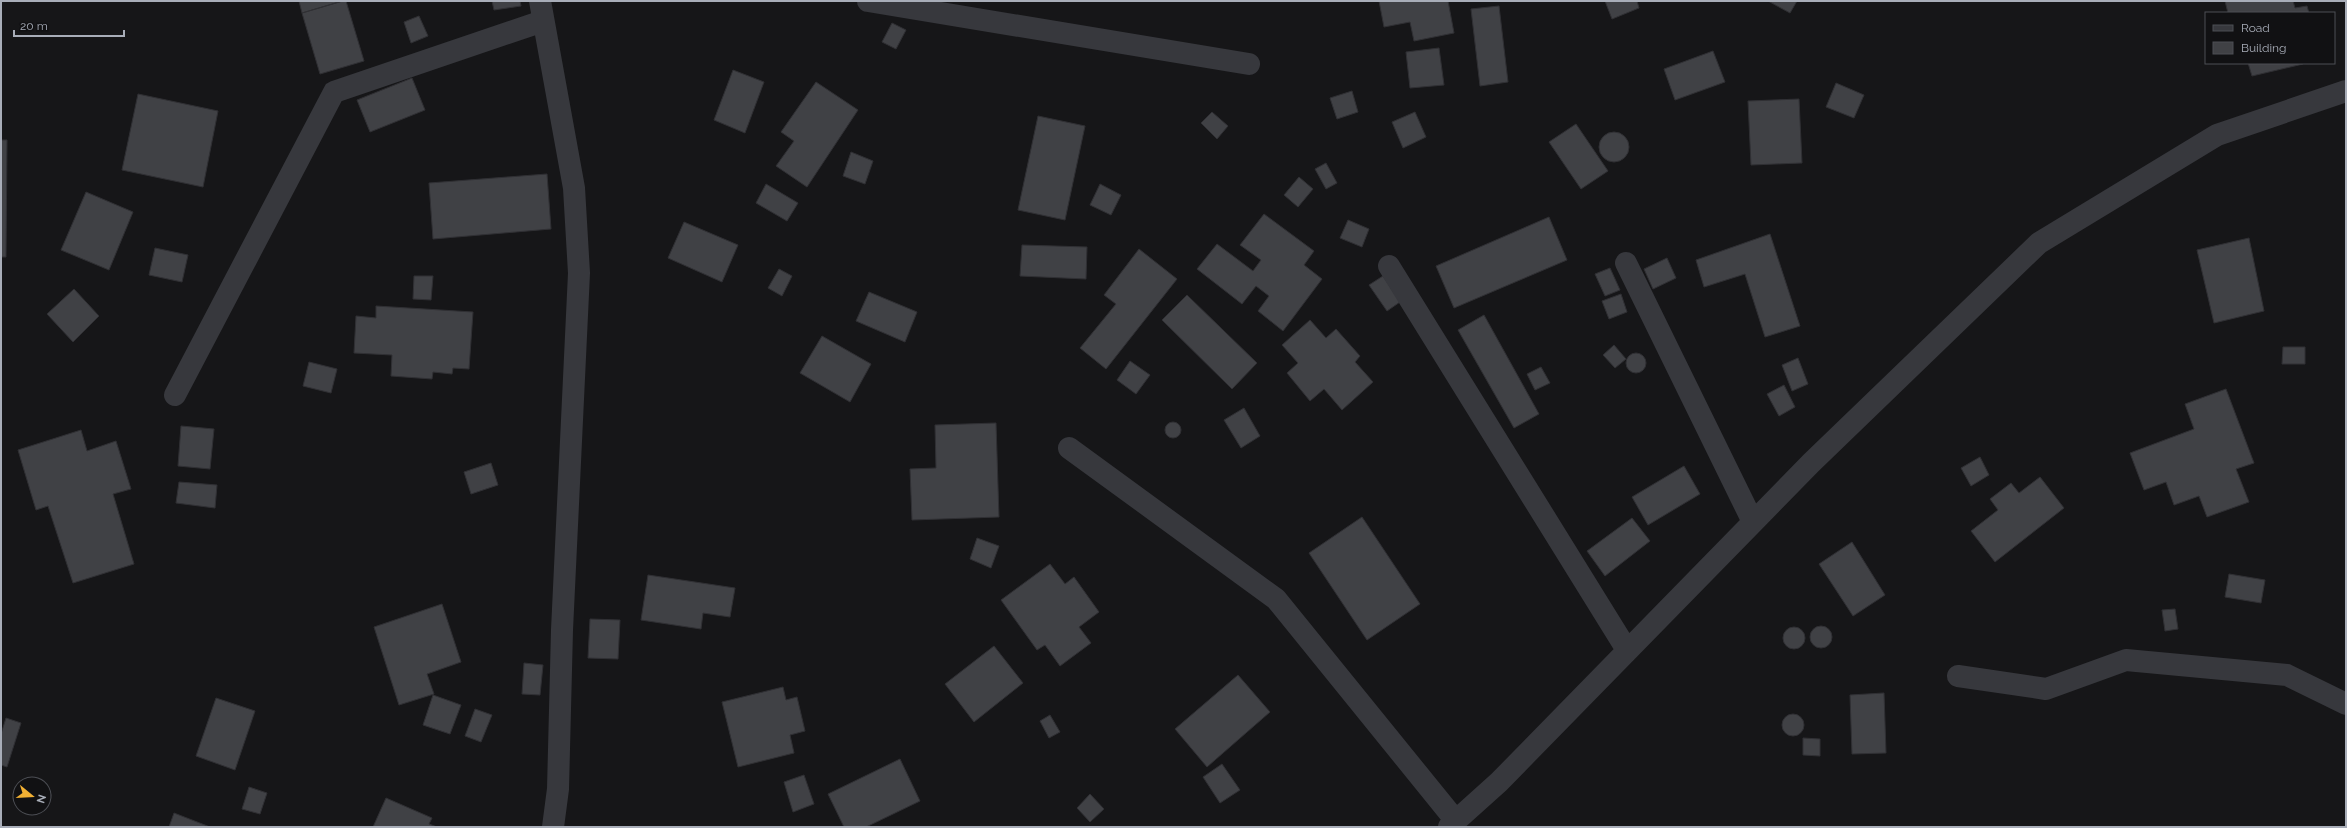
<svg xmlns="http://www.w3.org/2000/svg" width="2347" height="828" font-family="Raleway,sans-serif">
<rect width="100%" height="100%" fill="#161618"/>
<!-- building -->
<path fill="#404145" stroke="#303034" d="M 299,1 L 342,1 L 302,13 Z
M 343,1 L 346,1 L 364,61 L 320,74 L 302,13 Z
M 492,1 L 520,1 L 521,6 L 494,10 Z
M 1379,1 L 1448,1 L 1454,33 L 1414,41 L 1410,22 L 1384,27 Z
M 1605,1 L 1637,1 L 1639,8 L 1612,19 Z
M 1768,1 L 1797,1 L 1790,13 Z
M 2225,1 L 2293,1 L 2295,8 L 2307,6 L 2309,13 L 2228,13 Z
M 1499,6 L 1508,82 L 1480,86 L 1471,9 Z
M 419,16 L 428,36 L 411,43 L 404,22 Z
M 892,23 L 906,30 L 896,49 L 882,42 Z
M 1439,48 L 1444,85 L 1410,88 L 1406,52 Z
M 1713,51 L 1725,82 L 1675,100 L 1664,69 Z
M 2248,63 L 2303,63 L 2303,64 L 2252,76 Z
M 733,70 L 764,82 L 745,133 L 714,120 Z
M 412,78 L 425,110 L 370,132 L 357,100 Z
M 816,82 L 858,110 L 807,187 L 776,166 L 794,141 L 781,132 Z
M 1836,83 L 1864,95 L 1854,118 L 1826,107 Z
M 1352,91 L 1358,112 L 1337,119 L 1330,98 Z
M 138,94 L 218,111 L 203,187 L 122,170 Z
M 1799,99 L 1802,163 L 1751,165 L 1748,101 Z
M 1212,112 L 1228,126 L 1217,139 L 1201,123 Z
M 1415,112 L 1426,137 L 1403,148 L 1392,122 Z
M 1038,116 L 1085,126 L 1065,220 L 1018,210 Z
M 1576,124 L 1608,171 L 1581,189 L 1549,142 Z
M1599 147a15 15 0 1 1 30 0a15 15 0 1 1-30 0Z
M 1,140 L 7,140 L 6,257 L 1,257 Z
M 851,152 L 873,161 L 865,184 L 843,176 Z
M 1326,163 L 1337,183 L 1326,189 L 1315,169 Z
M 547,174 L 551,229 L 433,239 L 429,183 Z
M 1299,177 L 1313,189 L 1298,207 L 1284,195 Z
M 766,184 L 798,203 L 787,221 L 756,203 Z
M 1100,184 L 1121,195 L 1111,215 L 1090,205 Z
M 86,192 L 133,212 L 109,270 L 61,250 Z
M 1264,214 L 1314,251 L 1304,265 L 1322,279 L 1283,331 L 1258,311 L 1269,296 L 1256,286 L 1242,304 L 1197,269 L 1217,244 L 1253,271 L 1261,260 L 1240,245 Z
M 1549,217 L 1567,260 L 1454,308 L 1436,266 Z
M 1348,220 L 1369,229 L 1362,247 L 1340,238 Z
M 684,222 L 738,245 L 722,282 L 668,258 Z
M 1770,234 L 1800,326 L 1765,337 L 1745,274 L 1704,287 L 1696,260 Z
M 2249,238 L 2264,311 L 2214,323 L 2197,250 Z
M 1022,245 L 1087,247 L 1086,279 L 1020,276 Z
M 155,248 L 188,255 L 182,282 L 149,275 Z
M 1139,249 L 1177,279 L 1106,369 L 1080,348 L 1116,304 L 1104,295 Z
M 1667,258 L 1676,278 L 1653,289 L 1644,269 Z
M 1610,268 L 1620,290 L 1605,296 L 1595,274 Z
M 779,269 L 792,276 L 782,296 L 768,288 Z
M 414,276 L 433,276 L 431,300 L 413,299 Z
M 1383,276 L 1400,302 L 1387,311 L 1369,285 Z
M 74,289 L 99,316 L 73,342 L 47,314 Z
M 869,292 L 917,312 L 905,342 L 856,321 Z
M 1621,294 L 1627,312 L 1609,319 L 1602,301 Z
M 1187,295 L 1257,363 L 1232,389 L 1162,320 Z
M 376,306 L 473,312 L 469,369 L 453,368 L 452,374 L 433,372 L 432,379 L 391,376 L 392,355 L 354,353 L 356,316 L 376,318 Z
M 1484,315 L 1539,414 L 1514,428 L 1458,330 Z
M 1310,320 L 1326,338 L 1336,329 L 1360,356 L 1355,362 L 1373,382 L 1342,410 L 1324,389 L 1310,401 L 1287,373 L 1298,363 L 1282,345 Z
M 822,336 L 871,364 L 850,402 L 800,373 Z
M 1614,345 L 1626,359 L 1615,368 L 1603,355 Z
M 2283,347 L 2305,347 L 2305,364 L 2282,364 Z
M1626 363a10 10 0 1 1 20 0a10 10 0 1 1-20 0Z
M 1798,358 L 1808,384 L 1792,391 L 1782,365 Z
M 1130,361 L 1150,375 L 1136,394 L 1117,380 Z
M 309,362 L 337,369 L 331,393 L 303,386 Z
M 1541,367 L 1550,383 L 1535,390 L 1527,374 Z
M 1784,385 L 1795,407 L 1779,416 L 1767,394 Z
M 2226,389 L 2254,463 L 2236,469 L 2249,502 L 2207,517 L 2199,496 L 2174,505 L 2166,482 L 2144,490 L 2130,453 L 2194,429 L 2185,404 Z
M 1244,408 L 1260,436 L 1241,448 L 1224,420 Z
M1165 430a8 8 0 1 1 16 0a8 8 0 1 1-16 0Z
M 996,423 L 999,517 L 912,520 L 910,469 L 936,468 L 935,425 Z
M 181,426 L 214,429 L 210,469 L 178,466 Z
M 81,430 L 87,451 L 116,441 L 131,489 L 113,494 L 134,564 L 73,583 L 48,506 L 36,510 L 18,450 Z
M 1980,457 L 1989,475 L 1971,486 L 1961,468 Z
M 491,463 L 498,485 L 471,494 L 464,472 Z
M 1684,466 L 1700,494 L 1648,525 L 1632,497 Z
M 2040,477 L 2064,508 L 1995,562 L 1971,531 L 1998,510 L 1990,499 L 2011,483 L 2019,493 Z
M 179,482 L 217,485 L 215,508 L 176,503 Z
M 1362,517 L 1420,604 L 1367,640 L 1309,553 Z
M 1632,518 L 1650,541 L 1605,576 L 1587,551 Z
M 977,538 L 999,546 L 991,568 L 970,559 Z
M 1852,542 L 1885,595 L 1853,616 L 1819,564 Z
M 1050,564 L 1065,584 L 1074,577 L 1099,612 L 1079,627 L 1091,643 L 1060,666 L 1045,645 L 1037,650 L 1001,600 Z
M 2229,574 L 2265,580 L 2261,603 L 2225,597 Z
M 648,575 L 735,588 L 730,617 L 703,613 L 701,629 L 641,620 Z
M 442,604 L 461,662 L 427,674 L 434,694 L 399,705 L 374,627 Z
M 2175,609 L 2178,629 L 2165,631 L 2162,610 Z
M 590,619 L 620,620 L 618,659 L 588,658 Z
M1810 637a11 11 0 1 1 22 0a11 11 0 1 1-22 0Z
M1783 638a11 11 0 1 1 22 0a11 11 0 1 1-22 0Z
M 994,646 L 1023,683 L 974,722 L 945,684 Z
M 524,663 L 543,665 L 540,695 L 522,694 Z
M 1238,675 L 1270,712 L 1207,767 L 1175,729 Z
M 783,687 L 786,700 L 797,697 L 805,731 L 790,735 L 794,753 L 738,767 L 722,702 Z
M 1884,693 L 1886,753 L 1852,754 L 1850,695 Z
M 433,695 L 461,705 L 450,734 L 423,725 Z
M 216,698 L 255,711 L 235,770 L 196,756 Z
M 475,709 L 492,715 L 481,742 L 465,736 Z
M1782 725a11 11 0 1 1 22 0a11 11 0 1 1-22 0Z
M 1050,715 L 1060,732 L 1049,738 L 1040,721 Z
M 6,718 L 21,723 L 7,767 L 1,765 L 1,734 Z
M 1803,738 L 1820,739 L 1820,756 L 1803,755 Z
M 900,759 L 920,801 L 866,827 L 844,827 L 828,794 Z
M 1222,764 L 1240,790 L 1220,803 L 1203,777 Z
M 804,775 L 814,804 L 793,812 L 784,782 Z
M 249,787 L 267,793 L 260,814 L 242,809 Z
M 1090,794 L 1104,809 L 1090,822 L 1077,808 Z
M 386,798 L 432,818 L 429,824 L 437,827 L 373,827 Z
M 174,813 L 210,827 L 169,827 Z"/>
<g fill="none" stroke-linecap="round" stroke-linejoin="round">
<!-- street -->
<path stroke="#37383d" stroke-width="22" d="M 540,1 L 574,188 L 579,273 L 562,630 L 558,789 L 553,827
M 868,1 L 1249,64
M 1626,263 L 1753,522
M 1389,266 L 1627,650
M 175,395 L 334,92 L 543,21
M 1069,448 L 1276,599 L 1456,821
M 1958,676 L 2046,689 L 2126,660 L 2287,675 L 2346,704
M 1449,827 L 1499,782 L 1811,463 L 2039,243 L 2217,135 L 2346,91"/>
</g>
<!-- border -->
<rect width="2347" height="828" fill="none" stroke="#a8adb8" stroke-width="4"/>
<!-- legend -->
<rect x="2205" y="12" width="130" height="52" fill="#111113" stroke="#4d4f55"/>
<rect x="2213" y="25" width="20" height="6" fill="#37383d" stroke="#4d4f55"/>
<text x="2241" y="32" font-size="12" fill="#a8adb8">Road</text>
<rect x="2213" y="42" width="20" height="12" fill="#404145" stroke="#4d4f55"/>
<text x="2241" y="52" font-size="12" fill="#a8adb8">Building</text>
<!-- north arrow -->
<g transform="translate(32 796) rotate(108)"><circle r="19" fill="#111113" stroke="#4d4f55"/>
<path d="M0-3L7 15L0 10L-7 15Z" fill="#f2b134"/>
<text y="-6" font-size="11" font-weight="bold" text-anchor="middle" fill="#a8adb8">N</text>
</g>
<!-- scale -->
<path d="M14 30v6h110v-6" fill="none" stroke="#a8adb8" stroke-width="2"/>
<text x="20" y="30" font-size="12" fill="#a8adb8" stroke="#111113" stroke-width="3" paint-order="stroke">20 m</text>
</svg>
